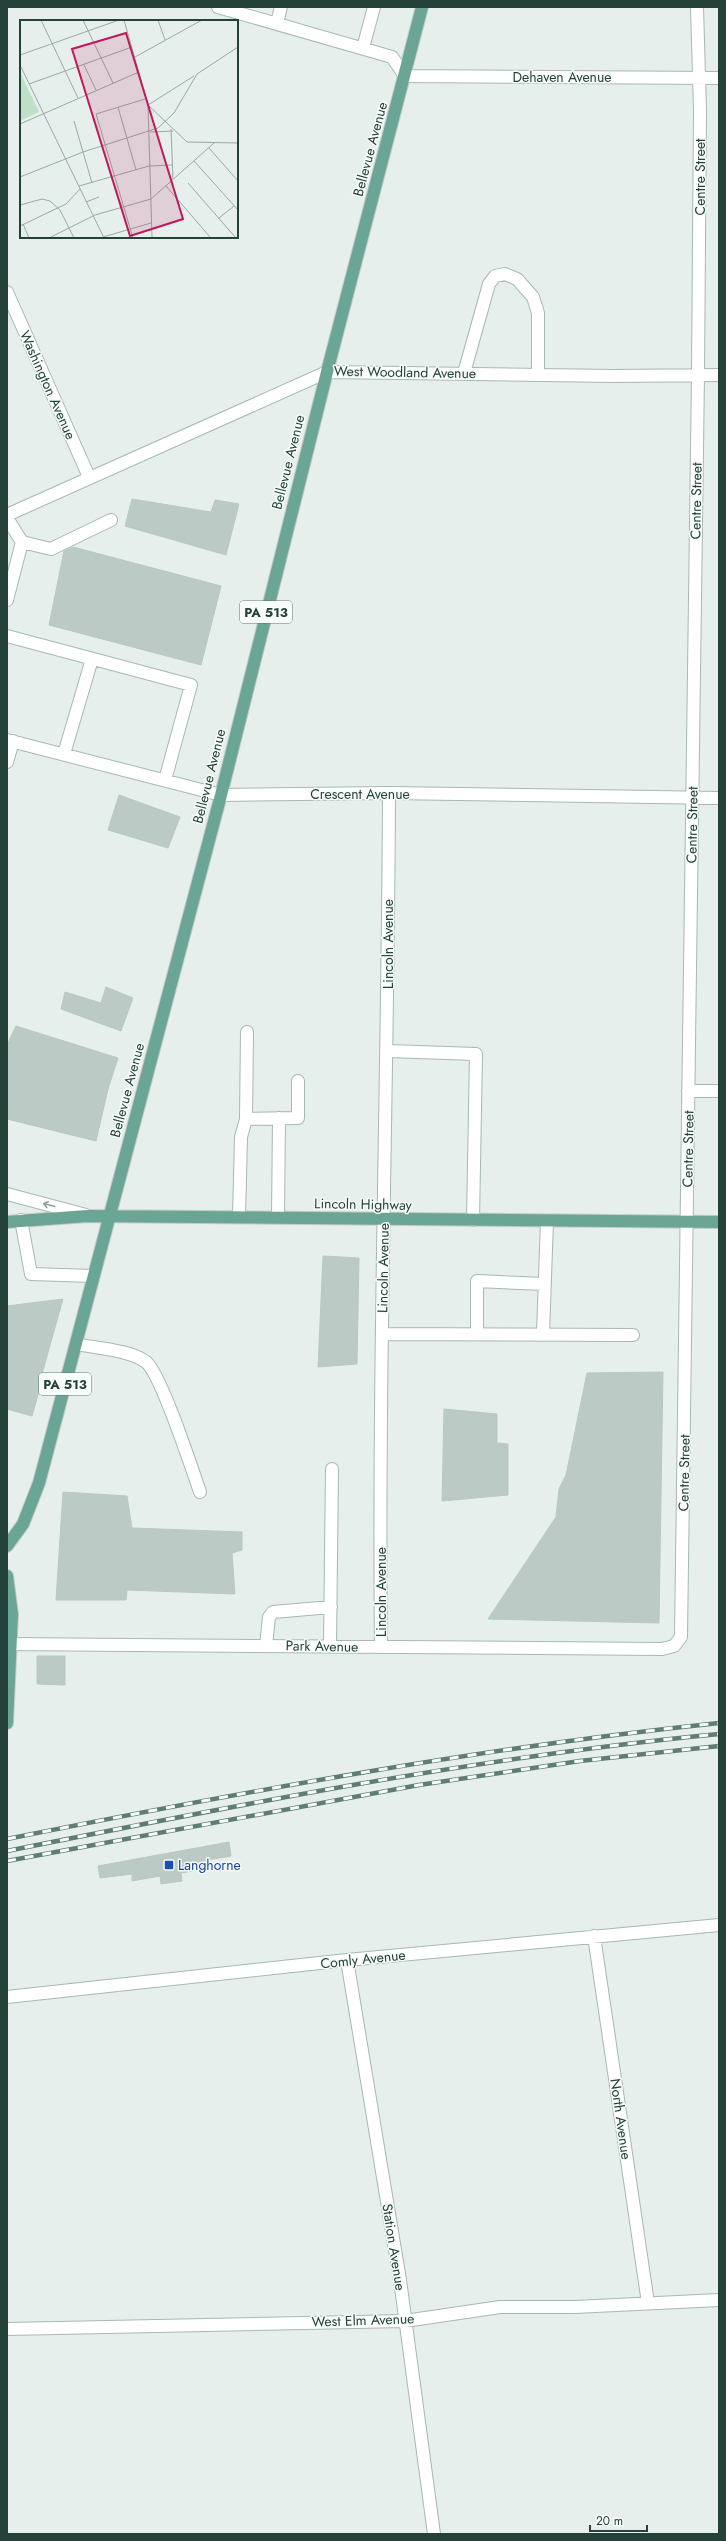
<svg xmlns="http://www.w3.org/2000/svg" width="726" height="2541" font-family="Jost,sans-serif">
<rect width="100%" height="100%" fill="#e6efeb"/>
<!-- building -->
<path fill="#bbcac4" stroke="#b8c9c2" d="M 132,499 L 211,512 L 215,500 L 239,504 L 226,555 L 125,526 Z
M 73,547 L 221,586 L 201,665 L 49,625 L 64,551 Z
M 119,795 L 180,817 L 168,848 L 108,830 Z
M 106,987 L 133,998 L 121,1031 L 61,1009 L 65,992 L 101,1003 Z
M 16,1026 L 118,1058 L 108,1089 L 96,1141 L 7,1119 L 7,1045 Z
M 323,1256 L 359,1258 L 357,1364 L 318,1367 Z
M 63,1299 L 40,1381 L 42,1381 L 32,1416 L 7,1409 L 7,1306 Z
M 663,1372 L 659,1623 L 488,1619 L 556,1517 L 559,1489 L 566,1475 L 587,1373 Z
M 444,1409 L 497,1414 L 497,1443 L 508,1444 L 508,1495 L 442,1501 Z
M 63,1492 L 127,1496 L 132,1528 L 242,1532 L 242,1550 L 232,1553 L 235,1594 L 127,1590 L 126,1600 L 56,1600 Z
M 37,1656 L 65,1656 L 65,1685 L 37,1684 Z
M 229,1842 L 231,1856 L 207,1860 L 209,1868 L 181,1873 L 182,1881 L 161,1884 L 160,1876 L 132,1881 L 132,1874 L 100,1878 L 98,1866 Z"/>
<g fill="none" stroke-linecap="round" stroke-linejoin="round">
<!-- minor casing -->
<g stroke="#a8b8b2" stroke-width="14">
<path id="minor" d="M 218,7 L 392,57 L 405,76 L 719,78
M 277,23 L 281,7
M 363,48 L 374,7
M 7,292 L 89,477
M 464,373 L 489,284 L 495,276 L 505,274 L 517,279 L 533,297 L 538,313 L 538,374
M 7,515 L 327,372 L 613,376 L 719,375
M 7,518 L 22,542 L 51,549 L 111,520
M 7,600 L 22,542
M 7,636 L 191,685 L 165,780
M 7,740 L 221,795 L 389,793 L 719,798
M 64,754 L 92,659
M 7,762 L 13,741
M 388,1051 L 476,1054 L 473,1220
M 688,1091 L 719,1091
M 246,1119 L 298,1118 L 298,1081
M 7,1194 L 86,1215
M 239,1217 L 241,1137 L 246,1119 L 247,1032
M 278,1217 L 279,1118
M 21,1220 L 31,1274 L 93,1276
M 382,1334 L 633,1335
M 477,1334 L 477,1281 L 544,1284
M 543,1334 L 547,1221
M 76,1344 C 95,1348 131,1350 146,1362 C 161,1374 192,1469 200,1492
M 7,1644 L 662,1649 L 674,1646 L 681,1637 L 698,375 L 700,110 L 697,7
M 266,1646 L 269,1617 L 273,1612 L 331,1607
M 330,1646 L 332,1469
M 381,1647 C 378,1362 388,1078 389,793
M 594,1936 L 648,2303
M 347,1960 L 400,2280 L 434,2534
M 7,1997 L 347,1960 L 719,1925
M 7,2329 L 405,2321 L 500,2307 L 575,2307 L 719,2300"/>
</g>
<!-- major casing -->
<g stroke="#c2cac8" stroke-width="14">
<path id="major" d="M 7,1222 L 87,1216 L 719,1222
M 7,1546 L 23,1524 L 39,1483 L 221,795 L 327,372 L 422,7
M 7,1576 L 12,1614 L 7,1723"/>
</g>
<!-- minor -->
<use href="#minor" stroke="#fff" stroke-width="12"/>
<!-- major -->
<use href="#major" stroke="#6aa596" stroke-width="12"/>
<!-- rail casing -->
<g stroke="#5f7d75" stroke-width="4.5">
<path id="rail" d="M 7,1839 C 243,1792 479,1748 719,1723
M 7,1851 C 243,1804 479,1757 719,1734
M 7,1861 L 419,1785 L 580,1761 L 719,1746"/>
</g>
<!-- rail -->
<use href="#rail" stroke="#f7fbf9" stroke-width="3" stroke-dasharray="9" stroke-linecap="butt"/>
</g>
<!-- one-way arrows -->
<defs><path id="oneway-shaft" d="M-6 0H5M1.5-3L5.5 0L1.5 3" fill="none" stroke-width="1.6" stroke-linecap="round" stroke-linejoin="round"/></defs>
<use stroke="#92a09c" href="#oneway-shaft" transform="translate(49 1205) rotate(-165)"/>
<!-- markers -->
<rect fill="#1a4fb4" stroke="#f7fbf9" stroke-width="1.5" x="164" y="1860" width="10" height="10" rx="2"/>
<g text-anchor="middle" stroke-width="3" stroke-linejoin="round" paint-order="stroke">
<!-- shield labels -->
<g fill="#f7fbf9" stroke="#637a73" stroke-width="1">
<rect x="240" y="601" width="52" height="22" rx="3"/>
<rect x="39" y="1373" width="52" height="22" rx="3"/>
</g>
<g font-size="13" font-weight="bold" fill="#24423a">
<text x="266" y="617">PA 513</text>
<text x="65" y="1389">PA 513</text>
</g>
<!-- street labels -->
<g font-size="14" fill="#24423a" stroke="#f7fbf9">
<text x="562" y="82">Dehaven Avenue</text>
<text transform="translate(370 149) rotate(-75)" y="5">Bellevue Avenue</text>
<text transform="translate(700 177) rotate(-90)" y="5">Centre Street</text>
<text transform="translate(405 372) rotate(1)" y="5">West Woodland Avenue</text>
<text transform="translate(48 385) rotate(66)" y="5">Washington Avenue</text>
<text transform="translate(288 462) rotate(-76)" y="5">Bellevue Avenue</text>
<text transform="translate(696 501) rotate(-89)" y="5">Centre Street</text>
<text transform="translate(209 776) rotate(-76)" y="5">Bellevue Avenue</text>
<text x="360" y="799">Crescent Avenue</text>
<text transform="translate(692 825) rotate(-89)" y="5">Centre Street</text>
<text transform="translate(388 944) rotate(-90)" y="5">Lincoln Avenue</text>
<text transform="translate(127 1090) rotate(-75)" y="5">Bellevue Avenue</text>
<text transform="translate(688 1149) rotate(-89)" y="5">Centre Street</text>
<text transform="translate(363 1204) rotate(1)" y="5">Lincoln Highway</text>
<text transform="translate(383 1268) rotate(-89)" y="5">Lincoln Avenue</text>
<text transform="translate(684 1473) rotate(-89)" y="5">Centre Street</text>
<text transform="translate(381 1592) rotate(-90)" y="5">Lincoln Avenue</text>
<text transform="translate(322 1646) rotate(1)" y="5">Park Avenue</text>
<text transform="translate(363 1959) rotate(-6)" y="5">Comly Avenue</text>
<text transform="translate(621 2119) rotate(82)" y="5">North Avenue</text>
<text transform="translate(394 2247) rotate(81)" y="5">Station Avenue</text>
<text transform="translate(363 2320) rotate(-2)" y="5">West Elm Avenue</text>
</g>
<!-- transit labels -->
<g font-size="14" fill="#164399" stroke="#f7fbf9" text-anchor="start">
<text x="178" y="1870">Langhorne</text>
</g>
</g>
<!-- overview -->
<g transform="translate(20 20)">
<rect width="218" height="218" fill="#e6efeb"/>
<path d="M 0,52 L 19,92 L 0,101 Z" fill="#bfe0c8"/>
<path fill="none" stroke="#98aaa4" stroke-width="1" d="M 21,0 L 58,78M 63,0 L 93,63M 104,0 L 128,85 L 167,122 L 218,123M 138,0 L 145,20M 0,35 L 99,0M 115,37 L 182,0M 0,45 L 84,218M 64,45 L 76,70M 9,64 L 112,27M 128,85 L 132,218M 128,85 L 174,56M 98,87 L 116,150M 54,101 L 72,163M 0,104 L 119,52M 151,109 L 153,159M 130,112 L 153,111M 189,128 L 218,161M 174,141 L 218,190M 0,157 L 63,132 L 138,108 L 154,93 L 177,54 L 218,27M 168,163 L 216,218M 59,166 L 129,146 L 152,145M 146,166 L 190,217M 66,182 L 79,177M 0,185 L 22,179 L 30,181 L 40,190 L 54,218M 199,198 L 214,186M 3,204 L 9,218M 0,206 L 46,184 L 60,169M 83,217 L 131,203M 29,218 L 75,195 L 131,179 L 194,123M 113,218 L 76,94 L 125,79"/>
<path fill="#c2185b" fill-opacity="0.15" stroke="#c2185b" stroke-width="2" d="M 106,13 L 163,199 L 110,216 L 52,29 Z"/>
<rect width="218" height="218" fill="none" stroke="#24423a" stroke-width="2"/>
</g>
<!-- border -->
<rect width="726" height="2541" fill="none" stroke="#24423a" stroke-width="16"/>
<!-- scale -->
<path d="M590 2525v6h57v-6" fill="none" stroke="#24423a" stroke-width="2"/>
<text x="596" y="2525" font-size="12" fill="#24423a" stroke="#f7fbf9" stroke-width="3" paint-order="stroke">20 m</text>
</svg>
